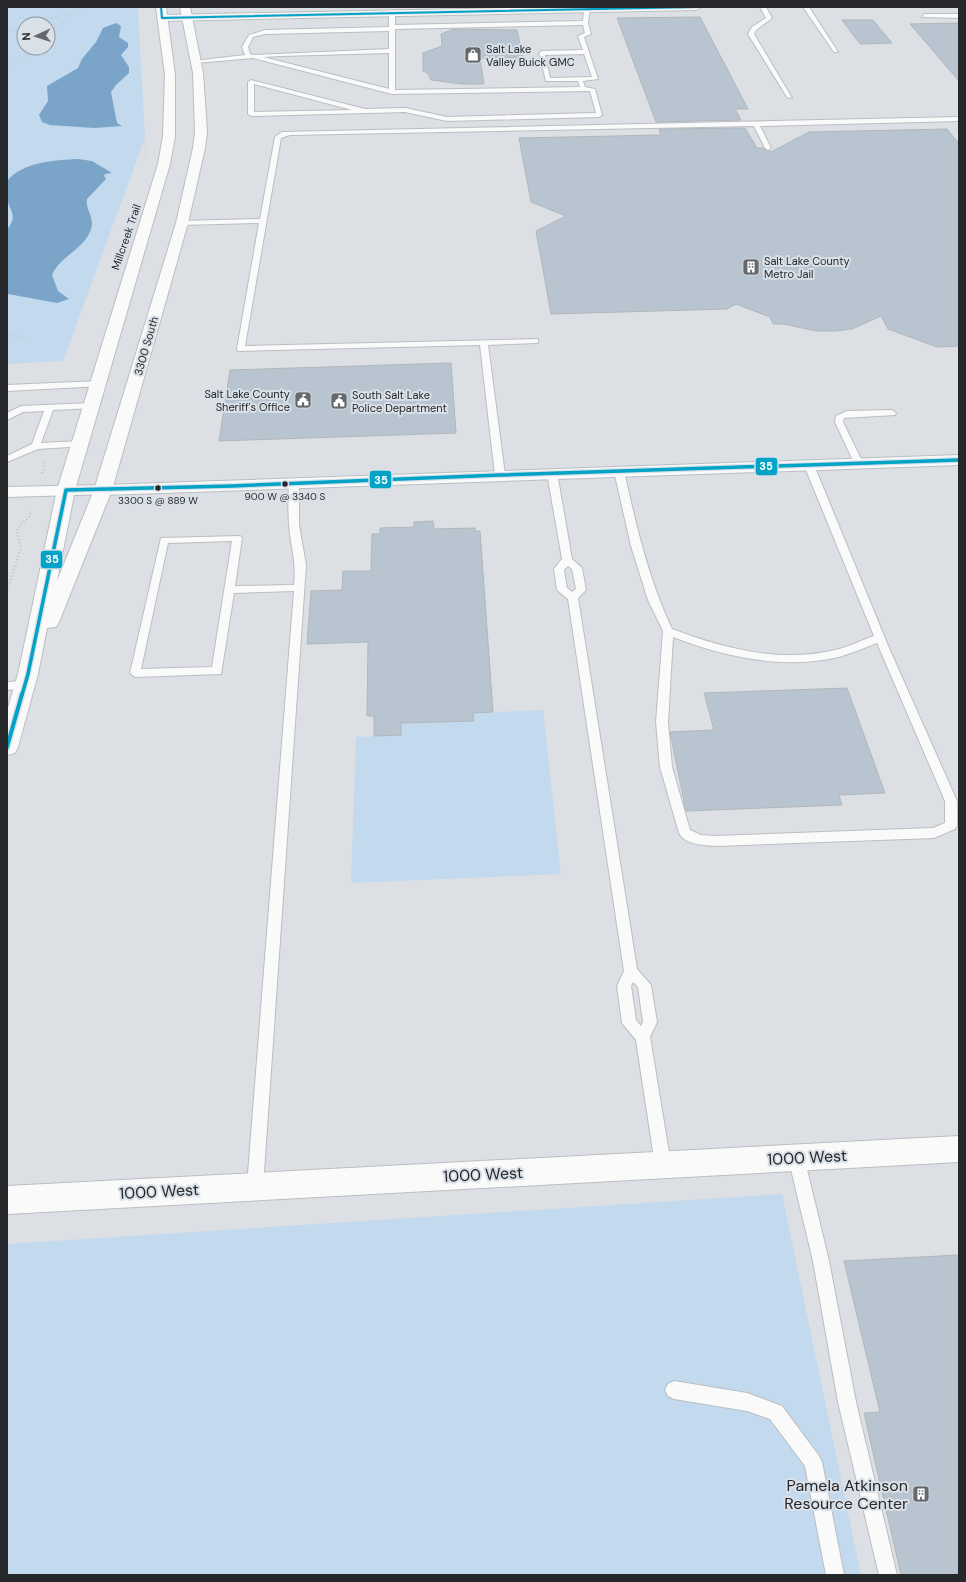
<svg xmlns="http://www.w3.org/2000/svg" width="966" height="1582" font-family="'DM Sans',sans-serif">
<rect width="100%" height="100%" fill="#dce0e4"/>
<!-- green -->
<path fill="#c3d9ee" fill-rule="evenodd" d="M 7,7 L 122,7 L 138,9 L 145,138 L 63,361 L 7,364 ZM 24,24 L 48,24 L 48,48 L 24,48 Z
M 543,710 L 561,874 L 351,883 L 356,737 L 401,735 L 401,723 L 474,721 L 473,713 Z
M 782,1194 L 861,1575 L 7,1575 L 7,1244 Z"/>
<!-- water -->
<path fill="#7ba4c9" d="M 116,23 L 121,26 L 119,37 L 128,43 L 128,47 L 121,55 L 129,67 L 129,73 L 116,85 L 111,92 L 117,123 L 122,126 L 94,128 L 50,125 L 42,122 L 39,115 L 48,101 L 47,86 L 78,68 L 82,59 L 96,42 L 103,28 Z
M 78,159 L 92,161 L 112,173 L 105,174 L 104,176 L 106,179 L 87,199 C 85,209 95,218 91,229 C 85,249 60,256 52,275 L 58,291 L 69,299 L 57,303 L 8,294 L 7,230 C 19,214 9,212 7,197 C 6,192 7,186 7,181 C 22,162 55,160 78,159 Z"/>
<!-- building -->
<path fill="#b8c5d1" stroke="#b2b6b9" d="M 700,17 L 748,109 L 735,109 L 741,120 L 656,122 L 617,18 Z
M 842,20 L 873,20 L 892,43 L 860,44 Z
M 959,23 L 959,81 L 910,24 Z
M 454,29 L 517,30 L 523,58 L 480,58 L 484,84 L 462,84 L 431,80 L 428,73 L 423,71 L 423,53 L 442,46 L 441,34 Z
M 745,128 L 757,148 L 763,148 L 771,152 L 809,132 L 947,129 L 959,144 L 959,346 L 937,347 L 888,329 L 881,316 L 852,329 L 836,331 L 816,331 L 784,324 L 773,324 L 770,317 L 736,304 L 727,309 L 551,314 L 536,231 L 566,216 L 531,202 L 519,138 L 661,135 L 659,129 Z
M 451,363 L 456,433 L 219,441 L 230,370 Z
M 433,521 L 434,529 L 475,528 L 475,531 L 480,531 L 493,712 L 473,713 L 474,721 L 401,723 L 401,735 L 374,736 L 374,716 L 367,716 L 368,642 L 307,644 L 311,591 L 342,590 L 343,571 L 371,571 L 372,534 L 380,534 L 380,528 L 414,527 L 414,522 Z
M 847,688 L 885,793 L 839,795 L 842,805 L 686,811 L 670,732 L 714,730 L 704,693 Z
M 959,1255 L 959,1575 L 901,1575 L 864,1413 L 880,1412 L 844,1261 Z"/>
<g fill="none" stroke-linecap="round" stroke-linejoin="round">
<!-- service casing -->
<g stroke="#babec1" stroke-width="2">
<path id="service" d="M 587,7 L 590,9 L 588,23 L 591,34 L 584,37 L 598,79 L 583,81 L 585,87 L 595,89 L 602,115 L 599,117 L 447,121 L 405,112 L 251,116 L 248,114 L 248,82 L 251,80 L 365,109 L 405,108 L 447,117 L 596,113 L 590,91 L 392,94 L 253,58 L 196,63 L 193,61 L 245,55 L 242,47 L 249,35 L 265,30 L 389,27 L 389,12 L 392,10 L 395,12 L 395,25 L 583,21 L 584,9 ZM 583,25 L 585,33 L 578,36 L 583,50 L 542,51 L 539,53 L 546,81 L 578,81 L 580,87 L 395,90 L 395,29 ZM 389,31 L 389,49 L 253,55 L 250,54 L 248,47 L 253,37 L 265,34 ZM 389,53 L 389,89 L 263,57 L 280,56 ZM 584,54 L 592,77 L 550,78 L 545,55 ZM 254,84 L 352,110 L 254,112 Z
M 760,7 L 766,7 L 772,18 L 756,30 L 754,34 L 792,98 L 787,97 L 748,34 L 752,27 L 766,18 Z
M 803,7 L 809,7 L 838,52 L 834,52 Z
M 924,14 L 959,14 L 959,18 L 922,17 Z
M 959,117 L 959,121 L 760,126 L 771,148 L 768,150 L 765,148 L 754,126 L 290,135 L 281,138 L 245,346 L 538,339 L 538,343 L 535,343 L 488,345 L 505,475 L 500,478 L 495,475 L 480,345 L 238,351 L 237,349 L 259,223 L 182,225 L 179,223 L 182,221 L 260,219 L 275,137 L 282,132 Z
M 99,381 L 102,382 L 102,386 L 7,391 L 7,385 Z
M 92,403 L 96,406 L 95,408 L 53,410 L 41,443 L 81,441 L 84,442 L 84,446 L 38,449 L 7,462 L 7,456 L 32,444 L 44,411 L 23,412 L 7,420 L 7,413 L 21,406 Z
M 892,410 L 896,413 L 895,415 L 844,418 L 843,422 L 863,463 L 861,465 L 855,465 L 835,422 L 836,416 L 847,411 Z
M 809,462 L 814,465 L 889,648 L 957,801 L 957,826 L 955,829 L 934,838 L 716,846 C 704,845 685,845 679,833 L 660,767 L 656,722 L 663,631 L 648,600 L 631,546 L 614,471 L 619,468 L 624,471 C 636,525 648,578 672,629 C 725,649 783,664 839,649 C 851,646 862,640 874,636 L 804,465 ZM 673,637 C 725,657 783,670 839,657 C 852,653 864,648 877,643 L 945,801 L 945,823 L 933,828 L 716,836 L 701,835 L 690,830 L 672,767 L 668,722 Z
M 552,470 L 557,473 L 572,559 L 582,568 L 586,590 L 578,598 L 637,969 L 651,985 L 657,1022 L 650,1037 L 671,1165 L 668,1170 L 663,1172 L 658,1170 L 655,1165 L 636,1040 L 622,1023 L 617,986 L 624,971 L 568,599 L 557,590 L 554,569 L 562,559 L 547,473 ZM 568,566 L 572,569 L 576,589 L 572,592 L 567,588 L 564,570 ZM 633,982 L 638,987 L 643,1022 L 641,1026 L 636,1020 L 631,986 Z
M 294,481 L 299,484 L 299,525 L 306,565 L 263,1186 L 260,1191 L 255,1194 L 250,1191 L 247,1186 L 294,591 L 234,593 L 221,674 L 135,677 L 130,673 L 161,538 L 240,536 L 242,538 L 235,586 L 294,585 C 296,565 293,554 290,535 C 288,518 288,501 289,484 ZM 232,541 L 212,667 L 141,669 L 168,543 Z
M 25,681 L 31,685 L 29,688 L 7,690 L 7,682 Z
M 796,1150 L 801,1152 L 804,1157 L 829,1261 L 856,1402 L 897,1575 L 879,1575 L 838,1402 L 813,1261 L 788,1157 L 791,1152 Z
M 674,1381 L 747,1393 L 782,1406 L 819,1456 L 822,1462 L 844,1575 L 826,1575 L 805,1466 L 770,1419 L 747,1411 L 674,1399 L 668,1396 L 665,1390 L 668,1384 Z"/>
</g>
<!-- minor casing -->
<g stroke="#babec1" stroke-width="2">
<path id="minor" d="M 959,455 L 959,465 L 103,495 L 97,494 L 94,490 L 97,486 L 103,485 Z
M 959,1136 L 959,1162 L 7,1214 L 7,1186 Z"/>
</g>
<!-- tertiary casing -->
<g stroke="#babec1" stroke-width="2">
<path id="tertiary" d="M 560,7 L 701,7 L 696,10 L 162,21 L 157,18 L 162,15 Z"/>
</g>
<!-- secondary casing -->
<g stroke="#babec1" stroke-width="2">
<path id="secondary" d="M 103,485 L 109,486 L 112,490 L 109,494 L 7,497 L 7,487 Z"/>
</g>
<!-- primary casing -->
<g stroke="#babec1" stroke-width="2">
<path id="primary" d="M 156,7 L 166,7 L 175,75 L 175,136 L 170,164 L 75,490 L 57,581 L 94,490 L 176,223 L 193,148 L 195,132 L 193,73 L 180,7 L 190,7 L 203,73 L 207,132 L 205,148 L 188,223 L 112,490 L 59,622 L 56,627 L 47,628 L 38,674 L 18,747 L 15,753 L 7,755 L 7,711 L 18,674 L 57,490 L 158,164 L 163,136 L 165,75 Z"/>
</g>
<!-- path-far2 -->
<path stroke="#bec0c1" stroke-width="1" stroke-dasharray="0.5 1.5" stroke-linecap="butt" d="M 80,8 L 95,7
M 32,24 L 70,13
M 7,32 L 24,26
M 48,39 L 70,15 L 80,8 L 76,7
M 7,69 L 37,48
M 145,156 L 146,145"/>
<!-- path-far1 -->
<path stroke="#bec0c1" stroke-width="1.5" stroke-dasharray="0.5 2" stroke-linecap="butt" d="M 7,333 L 28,340"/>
<!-- path -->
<path stroke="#bec0c1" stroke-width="2" stroke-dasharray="1 2.5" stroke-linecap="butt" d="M 42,473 L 45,462
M 7,590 L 21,548 L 17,531 L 19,526 L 29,517 L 31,510"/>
<!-- service -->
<use href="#service" fill="#fafafb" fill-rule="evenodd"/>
<!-- minor -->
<use href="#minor" fill="#fafafb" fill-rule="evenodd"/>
<!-- tertiary -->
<use href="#tertiary" fill="#fafafb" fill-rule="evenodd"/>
<!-- secondary -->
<use href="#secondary" fill="#fafafb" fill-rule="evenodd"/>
<!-- primary -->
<use href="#primary" fill="#fafafb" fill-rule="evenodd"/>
<!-- bus-1-far2 casing -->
<g stroke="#d9e0e7" stroke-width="3.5">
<path id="bus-1-far2" d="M 161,7 L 162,18 L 696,7"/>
</g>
<!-- bus-1-far1 casing -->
<g stroke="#d9e0e7" stroke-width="6">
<path id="bus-1-far1" d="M 22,695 L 28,674 L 66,490 L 232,486 L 500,475 L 959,460"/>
</g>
<!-- bus-1 casing -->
<g stroke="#d9e0e7" stroke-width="7">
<path id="bus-1" d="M 7,747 L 22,694"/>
</g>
<!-- bus-1-far2 -->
<use href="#bus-1-far2" stroke="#02a3c6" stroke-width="2"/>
<!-- bus-1-far1 -->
<use href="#bus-1-far1" stroke="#02a3c6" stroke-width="3.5"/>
<!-- bus-1 -->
<use href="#bus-1" stroke="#02a3c6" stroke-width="4"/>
</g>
<!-- icons -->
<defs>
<g id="shop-square" transform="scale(0.9)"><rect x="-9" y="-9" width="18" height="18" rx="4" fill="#66686c" stroke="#d9e0e7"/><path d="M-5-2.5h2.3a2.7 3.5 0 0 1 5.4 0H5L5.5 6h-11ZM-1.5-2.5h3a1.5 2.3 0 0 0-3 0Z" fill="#fff"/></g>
<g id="building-square" transform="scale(0.9)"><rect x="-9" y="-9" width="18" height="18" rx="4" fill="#66686c" stroke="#d9e0e7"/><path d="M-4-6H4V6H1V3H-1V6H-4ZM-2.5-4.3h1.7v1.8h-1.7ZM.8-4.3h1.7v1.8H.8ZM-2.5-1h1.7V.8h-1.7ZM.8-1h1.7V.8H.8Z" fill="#fff"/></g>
<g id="civic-square" transform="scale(0.9)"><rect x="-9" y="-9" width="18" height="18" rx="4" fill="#66686c" stroke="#d9e0e7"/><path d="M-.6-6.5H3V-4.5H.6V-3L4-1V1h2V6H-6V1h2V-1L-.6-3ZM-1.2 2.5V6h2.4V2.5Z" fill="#fff"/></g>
</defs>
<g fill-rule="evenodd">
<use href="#shop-square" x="473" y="55"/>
<use href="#building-square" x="751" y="267"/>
<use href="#civic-square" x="303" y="400"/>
<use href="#civic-square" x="339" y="401"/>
<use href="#building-square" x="921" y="1494"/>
</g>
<!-- markers -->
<g fill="#26282b" stroke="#d9e0e7" stroke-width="1.5">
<circle cx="285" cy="484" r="3.5"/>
<circle cx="158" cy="488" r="3.5"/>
</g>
<g text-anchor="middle" stroke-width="4" stroke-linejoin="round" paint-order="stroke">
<!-- far-bus labels -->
<g font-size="10" fill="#26282b" stroke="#d9e0e7">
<text x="285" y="500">900 W @ 3340 S</text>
<text x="158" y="504">3300 S @ 889 W</text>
</g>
<!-- far-poi labels -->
<g font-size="11" fill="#26282b" stroke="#d9e0e7" text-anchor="start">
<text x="486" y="53">Salt Lake<tspan x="486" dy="13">Valley Buick GMC</tspan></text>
<text x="764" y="265">Salt Lake County<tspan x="764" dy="13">Metro Jail</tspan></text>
<text x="290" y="398" text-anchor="end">Salt Lake County<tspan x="290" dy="13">Sheriff's Office</tspan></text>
<text x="352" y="399">South Salt Lake<tspan x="352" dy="13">Police Department</tspan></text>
</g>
<!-- far-street labels -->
<g font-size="11" fill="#26282b" stroke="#d9e0e7">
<text transform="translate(126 237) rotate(-71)" y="4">Millcreek Trail</text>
<text transform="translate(146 346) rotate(-74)" y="4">3300 South</text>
</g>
<!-- near-street labels -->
<g font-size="16" fill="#26282b" stroke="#d9e0e7">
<text transform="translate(807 1157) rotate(-3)" y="6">1000 West</text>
<text transform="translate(483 1174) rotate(-3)" y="6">1000 West</text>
<text transform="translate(159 1191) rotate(-3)" y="6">1000 West</text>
</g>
<!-- near-poi labels -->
<g font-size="16" fill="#26282b" stroke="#d9e0e7" text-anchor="end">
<text x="908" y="1491">Pamela Atkinson<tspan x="908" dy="18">Resource Center</tspan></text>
</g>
</g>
<g stroke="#d9e0e7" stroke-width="1.5">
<rect x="755" y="457" width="23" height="19" rx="4" fill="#02a3c6"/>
<rect x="369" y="470" width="23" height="19" rx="4" fill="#02a3c6"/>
<rect x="40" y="550" width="23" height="19" rx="4" fill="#02a3c6"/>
</g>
<g font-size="11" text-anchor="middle" font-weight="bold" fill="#fff">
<text x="766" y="470">35</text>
<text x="381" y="484">35</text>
<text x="52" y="563">35</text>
</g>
<!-- border -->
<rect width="966" height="1582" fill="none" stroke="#26282b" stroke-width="16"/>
<!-- north arrow -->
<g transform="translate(36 36) rotate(267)"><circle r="19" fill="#d9e0e7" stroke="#91969c"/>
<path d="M0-3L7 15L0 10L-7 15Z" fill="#66686c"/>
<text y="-6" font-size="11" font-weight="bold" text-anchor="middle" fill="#26282b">N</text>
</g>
</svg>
